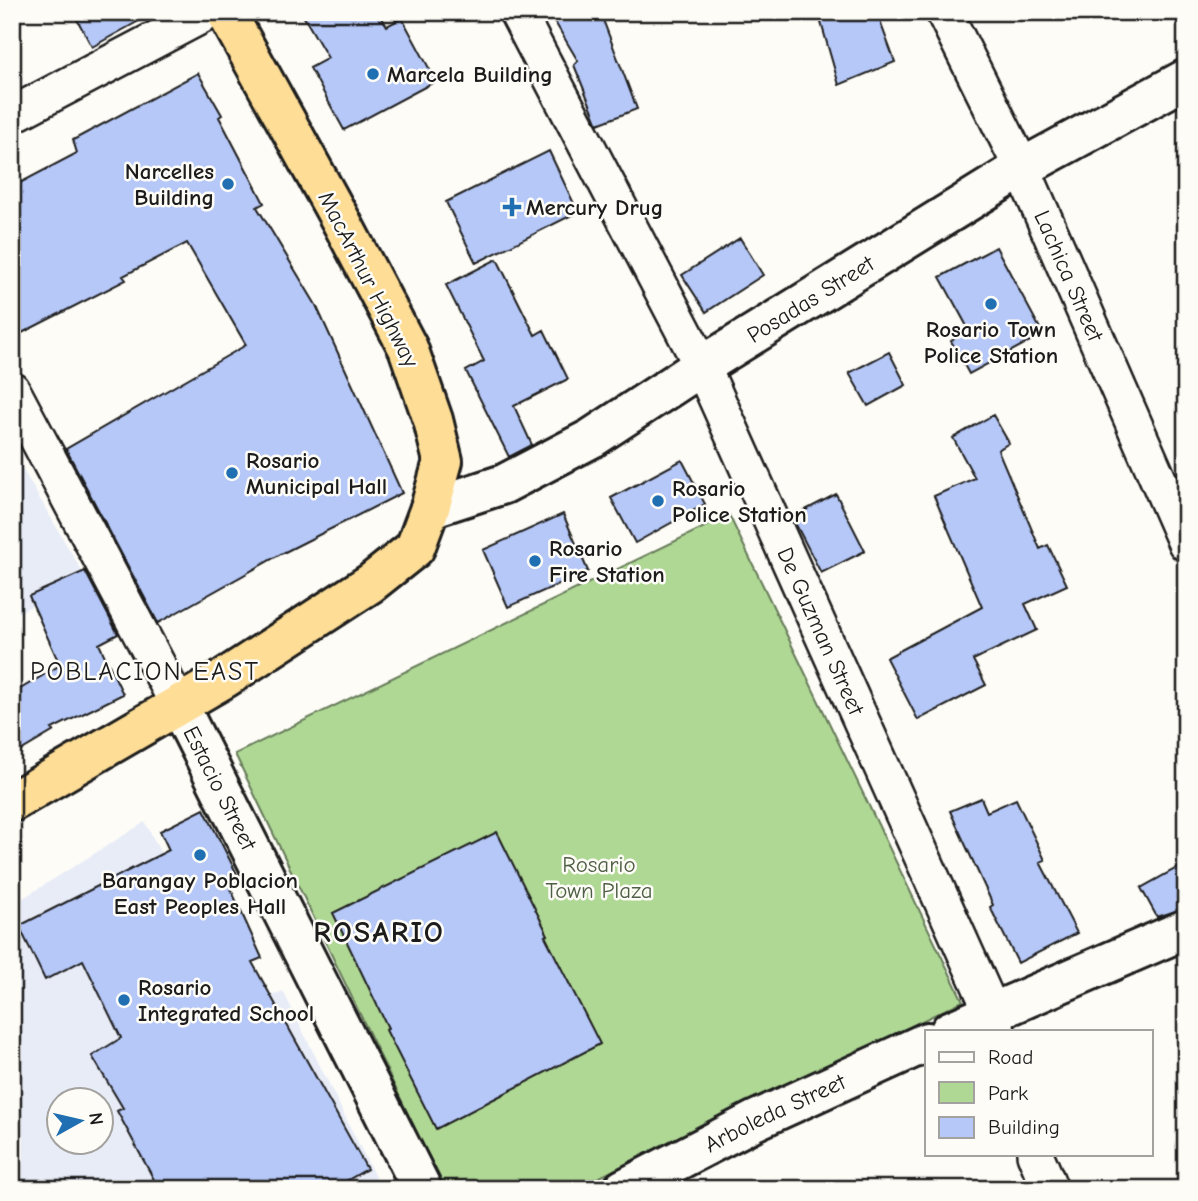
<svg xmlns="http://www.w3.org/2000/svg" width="1198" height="1201" font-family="'Comic Neue',sans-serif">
<rect width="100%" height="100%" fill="#fdfcf7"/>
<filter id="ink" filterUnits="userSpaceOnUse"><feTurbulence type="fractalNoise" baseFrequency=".0143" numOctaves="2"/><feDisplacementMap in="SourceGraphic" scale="14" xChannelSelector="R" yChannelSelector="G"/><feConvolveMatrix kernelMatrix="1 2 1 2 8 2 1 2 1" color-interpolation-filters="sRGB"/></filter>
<g filter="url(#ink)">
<!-- built -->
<path fill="#e8ecf7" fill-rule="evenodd" d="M 12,451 L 86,578 L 12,616 Z
M 145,822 L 240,1009 L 283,991 L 381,1189 L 12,1189 L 12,905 ZM 60,1100 L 102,1100 L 102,1142 L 60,1142 Z"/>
<!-- green -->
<path fill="#afd895" stroke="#667a58" stroke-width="2" d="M 729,515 L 963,1001 L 575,1189 L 444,1189 L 235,754 Z"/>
<!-- building -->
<path fill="#b6c8f8" stroke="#1c1c1c" stroke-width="2" d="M 73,12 L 155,12 L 92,47 Z
M 301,12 L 378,12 L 387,26 L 402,18 L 436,81 L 344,130 L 310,68 L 328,58 Z
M 549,12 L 600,12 L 637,109 L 598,124 L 574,65 L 578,61 Z
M 818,12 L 881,12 L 881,24 L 895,62 L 839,85 Z
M 198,73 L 222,115 L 219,117 L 264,203 L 257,207 L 316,305 L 402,493 L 281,554 L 158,623 L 66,449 L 246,345 L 187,243 L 123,276 L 126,280 L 12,338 L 12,187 L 77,153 L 73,140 Z
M 549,151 L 578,212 L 476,263 L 446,202 Z
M 740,238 L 763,275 L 706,312 L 682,275 Z
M 996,247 L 1043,334 L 969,374 L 951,341 L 969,330 L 940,277 Z
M 497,259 L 535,335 L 544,330 L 568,379 L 514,406 L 532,445 L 509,457 L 466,371 L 484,361 L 446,285 Z
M 889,352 L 906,385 L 868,406 L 849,373 Z
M 993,415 L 1009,443 L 998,450 L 1040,549 L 1048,545 L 1067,585 L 1025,604 L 1037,630 L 973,660 L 986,685 L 918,720 L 886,658 L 982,607 L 934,496 L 975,478 L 953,438 Z
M 682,460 L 705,504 L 635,543 L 611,498 Z
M 836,494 L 865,551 L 821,573 L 792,517 Z
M 563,514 L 588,571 L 508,607 L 483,550 Z
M 85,571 L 118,634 L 99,644 L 123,694 L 52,729 L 54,731 L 12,756 L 12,694 L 60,665 L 29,596 Z
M 981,798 L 987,812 L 1016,799 L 1045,860 L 1040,862 L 1077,933 L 1018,963 L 990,907 L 993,905 L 950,811 Z
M 204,809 L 240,880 L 229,885 L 262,958 L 252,962 L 367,1169 L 332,1189 L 159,1189 L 117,1111 L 123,1108 L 92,1056 L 121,1038 L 83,960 L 45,980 L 19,926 L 169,850 L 160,831 Z
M 497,832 L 548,935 L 545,936 L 600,1044 L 436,1129 L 386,1030 L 388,1028 L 333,913 Z
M 1186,863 L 1186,908 L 1157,917 L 1141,888 Z"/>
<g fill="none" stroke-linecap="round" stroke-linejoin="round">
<!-- street casing -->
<g stroke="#1c1c1c" stroke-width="40">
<g id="street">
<path id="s1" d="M 517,12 L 702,366 L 992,1012 L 997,1031"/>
<path id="s2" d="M 944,12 L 1022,168 L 1186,543"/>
<path d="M 12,115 L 208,12"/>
<path d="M 12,390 L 178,704"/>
<path d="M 1035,1154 L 1050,1189"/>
</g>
</g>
<!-- secondary casing -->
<g stroke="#1c1c1c" stroke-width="44">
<g id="secondary">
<path id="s3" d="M 430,508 L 504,484 L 592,438 L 702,366 L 1022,168 L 1186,79"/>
<path id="s4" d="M 178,704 L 422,1189"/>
<path d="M 950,1031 L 1186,929"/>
<path id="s5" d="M 623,1189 L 754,1121 L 927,1042"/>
</g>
</g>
<!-- highway casing -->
<g stroke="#1c1c1c" stroke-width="44">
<path id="highway" d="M 12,802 L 225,678 L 371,583 L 415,548 L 430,508 L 443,461 L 433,420 L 408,348 L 340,219 L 226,12"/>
</g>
<!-- street -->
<use href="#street" stroke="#fdfcf7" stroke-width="35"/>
<!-- secondary -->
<use href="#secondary" stroke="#fdfcf7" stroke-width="38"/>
<!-- highway -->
<use href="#highway" stroke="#fedd96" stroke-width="38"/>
</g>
</g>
<!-- markers -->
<g fill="#1f6fb2" stroke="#fdfcf7" stroke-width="2.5">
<circle cx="373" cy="74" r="7"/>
<circle cx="228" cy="184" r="7"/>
<path d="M508.5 196.5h7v7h7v7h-7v7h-7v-7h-7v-7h7z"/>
<circle cx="991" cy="304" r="7"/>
<circle cx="232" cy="473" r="7"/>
<circle cx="658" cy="501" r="7"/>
<circle cx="535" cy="561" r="7"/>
<circle cx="200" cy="855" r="7"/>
<circle cx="124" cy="1000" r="7"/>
</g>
<g text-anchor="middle" stroke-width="5" stroke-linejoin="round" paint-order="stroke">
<!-- poi labels -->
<g font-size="23" font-weight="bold" fill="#1c1c1c" stroke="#fdfcf7" text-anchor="start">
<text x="387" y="82">Marcela Building</text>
<text x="214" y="179" text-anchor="end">Narcelles<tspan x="214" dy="26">Building</tspan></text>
<text x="526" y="215">Mercury Drug</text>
<text x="991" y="337" text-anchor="middle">Rosario Town<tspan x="991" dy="26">Police Station</tspan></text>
<text x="246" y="468">Rosario<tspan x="246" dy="26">Municipal Hall</tspan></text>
<text x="672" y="496">Rosario<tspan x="672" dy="26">Police Station</tspan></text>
<text x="549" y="556">Rosario<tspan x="549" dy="26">Fire Station</tspan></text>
<text x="200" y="888" text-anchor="middle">Barangay Poblacion<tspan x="200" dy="26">East Peoples Hall</tspan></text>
<text x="138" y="995">Rosario<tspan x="138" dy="26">Integrated School</tspan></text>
</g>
<!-- street labels -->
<g font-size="23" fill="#1c1c1c" stroke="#fdfcf7">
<text dy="8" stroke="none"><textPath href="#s2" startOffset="292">Lachica Street</textPath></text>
<text transform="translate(369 279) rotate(63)" y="8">MacArthur Highway</text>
<text dy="8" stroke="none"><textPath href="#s3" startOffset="436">Posadas Street</textPath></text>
<text dy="8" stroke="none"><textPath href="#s1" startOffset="690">De Guzman Street</textPath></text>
<text dy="8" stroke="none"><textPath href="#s4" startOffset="94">Estacio Street</textPath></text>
<text dy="8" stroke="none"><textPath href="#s5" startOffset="170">Arboleda Street</textPath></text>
</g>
<!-- park labels -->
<g font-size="23" fill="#4f5e46" stroke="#fdfcf7">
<text x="599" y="872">Rosario<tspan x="599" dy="26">Town Plaza</tspan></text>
</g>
<!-- quarter labels -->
<g font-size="26" letter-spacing="2" fill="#1c1c1c" stroke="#fdfcf7">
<text x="145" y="680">POBLACION EAST</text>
</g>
<!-- district labels -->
<g font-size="30" font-weight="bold" letter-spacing="2" fill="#1c1c1c" stroke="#fdfcf7">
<text x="379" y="942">ROSARIO</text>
</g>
</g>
<!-- margin -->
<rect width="1198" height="1201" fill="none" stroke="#fdfcf7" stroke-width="42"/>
<rect x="21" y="21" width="1156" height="1159" fill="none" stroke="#1c1c1c" stroke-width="2.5" filter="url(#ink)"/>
<!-- legend -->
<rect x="925" y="1030" width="228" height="126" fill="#fdfcf7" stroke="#a3a29f" stroke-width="2"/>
<rect x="939" y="1052" width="35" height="10" fill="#fdfcf7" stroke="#a3a29f" stroke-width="2"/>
<text x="988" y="1064" font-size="21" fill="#1c1c1c">Road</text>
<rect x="939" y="1082" width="35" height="21" fill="#afd895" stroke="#a3a29f" stroke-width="2"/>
<text x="988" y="1100" font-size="21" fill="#1c1c1c">Park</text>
<rect x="939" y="1117" width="35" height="21" fill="#b6c8f8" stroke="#a3a29f" stroke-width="2"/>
<text x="988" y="1134" font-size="21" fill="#1c1c1c">Building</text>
<!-- north arrow -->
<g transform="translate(80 1121) rotate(82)"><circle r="33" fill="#fdfcf7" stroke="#a3a29f" stroke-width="2"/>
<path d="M0-5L12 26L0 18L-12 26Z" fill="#1f6fb2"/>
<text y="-10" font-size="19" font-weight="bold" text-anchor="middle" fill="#1c1c1c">N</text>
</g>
</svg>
